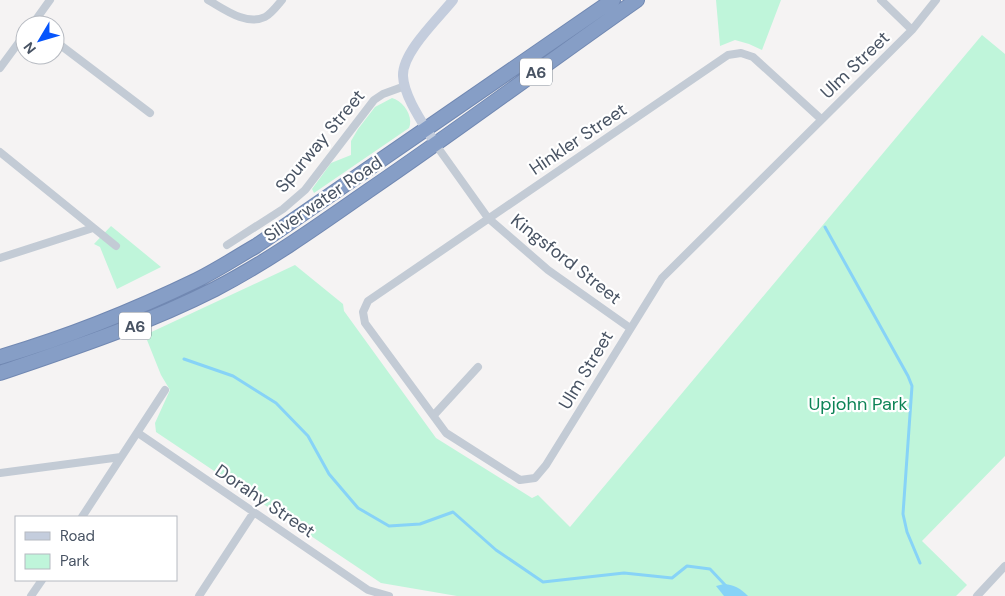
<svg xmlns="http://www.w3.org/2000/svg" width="1005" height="596" font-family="'DM Sans',sans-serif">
<rect width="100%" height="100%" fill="#f5f3f3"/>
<!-- green -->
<path fill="#bff5da" d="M 716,0 L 781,0 L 762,50 L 749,44 L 735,40 L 720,46 Z
M 982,35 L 1005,54 L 1005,456 L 922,541 L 967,585 L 956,596 L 457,596 L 381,583 L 156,432 L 155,423 L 170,390 L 161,375 L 145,335 L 295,265 L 343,304 L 344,311 L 436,438 L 532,498 L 538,495 L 570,527 Z
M 392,98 C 403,101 414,116 409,128 L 314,193 L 312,189 L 331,163 L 351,155 L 351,141 L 358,129 L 375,107 Z
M 111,226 L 161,267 L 117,289 L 100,247 L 94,244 Z"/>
<!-- water -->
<path fill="#87d3f7" d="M 724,584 C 735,585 740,588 748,596 L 724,596 L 716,586 Z"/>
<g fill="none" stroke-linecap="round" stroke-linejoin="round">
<!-- stream -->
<path stroke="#87d3f7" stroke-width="3" d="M 825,227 L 908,376 L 912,386 L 903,514 L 907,532 L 920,563
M 184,359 L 233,376 L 276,403 L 308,436 L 329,474 L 358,508 L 389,526 L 420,524 L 453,512 L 496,550 L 543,582 L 624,573 L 672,578 L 687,566 L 710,569 L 726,586"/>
<!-- highway casing -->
<g stroke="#7188b2" stroke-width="16">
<path id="highway" d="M 0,357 C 68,337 133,311 197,280 C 217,270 237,257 256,246 L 613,0
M 0,373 C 73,348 146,324 215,289 C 269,261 318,226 368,191 C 459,129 547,63 637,0"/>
</g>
<!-- street -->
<path stroke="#c3cbd5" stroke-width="8" d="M 208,0 C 224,9 246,26 265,17 C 271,14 277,6 282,0
M 881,0 L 912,30
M 32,25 L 50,0
M 55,41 L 150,113
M 0,68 L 25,34
M 821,119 L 753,57 L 741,53 L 728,55 L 368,301 L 363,312 L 365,323 L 446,433 L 520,480 L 535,478 L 546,465 L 662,278 L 912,30 L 936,0
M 436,145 L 488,218 L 548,270 L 630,328
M 0,152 L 116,246
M 227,245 L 283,209 L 305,190 L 374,100 L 383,94 L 405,86
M 0,258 L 93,228
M 434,415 L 478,367
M 138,433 L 368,590 L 389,596
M 0,473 L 121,457
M 82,517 L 165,390
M 31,596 L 42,580
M 199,596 L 254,512
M 977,596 L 1005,566"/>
<!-- secondary -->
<path stroke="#c4cddd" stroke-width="10" d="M 436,145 C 425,126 404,98 403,76 C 402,52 439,18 453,0"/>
<!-- highway -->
<use href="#highway" stroke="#869ec6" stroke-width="14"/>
</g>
<g text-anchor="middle" stroke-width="4.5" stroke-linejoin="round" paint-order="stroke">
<!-- shield labels -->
<g fill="#fff" stroke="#7f8792" stroke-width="1">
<rect x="520" y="58.5" width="32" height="27" rx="4"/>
<rect x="119" y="312.5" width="32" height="27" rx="4"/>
</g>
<g font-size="16" font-weight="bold" fill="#485363">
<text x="536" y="78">A6</text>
<text x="135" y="332">A6</text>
</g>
<!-- street labels -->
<g font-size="18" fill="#485363" stroke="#fff">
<text transform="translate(855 65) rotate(-44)" y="6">Ulm Street</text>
<text transform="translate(578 139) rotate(-34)" y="6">Hinkler Street</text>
<text transform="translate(320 141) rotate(-50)" y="6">Spurway Street</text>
<text transform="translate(323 199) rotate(-34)" y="6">Silverwater Road</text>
<text transform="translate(566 259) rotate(38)" y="6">Kingsford Street</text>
<text transform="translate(586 370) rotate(-59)" y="6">Ulm Street</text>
<text transform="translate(265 501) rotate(34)" y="6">Dorahy Street</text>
</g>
<!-- park labels -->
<g font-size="18" fill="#0c8356" stroke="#fff">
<text x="858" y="410">Upjohn Park</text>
</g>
</g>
<!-- legend -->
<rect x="15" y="516" width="162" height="65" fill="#ffffff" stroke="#b6bac1"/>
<rect x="25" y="532" width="25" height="8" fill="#c4cddd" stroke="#b6bac1"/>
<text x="60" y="541" font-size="15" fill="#485363">Road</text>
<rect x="25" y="554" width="25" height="15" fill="#bff5da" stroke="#b6bac1"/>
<text x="60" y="566" font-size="15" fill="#485363">Park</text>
<!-- north arrow -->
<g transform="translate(40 40) rotate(232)"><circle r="24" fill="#ffffff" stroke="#b6bac1"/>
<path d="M0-4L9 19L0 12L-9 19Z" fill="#0655fc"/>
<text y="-8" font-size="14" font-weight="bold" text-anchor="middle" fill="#485363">N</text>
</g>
</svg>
